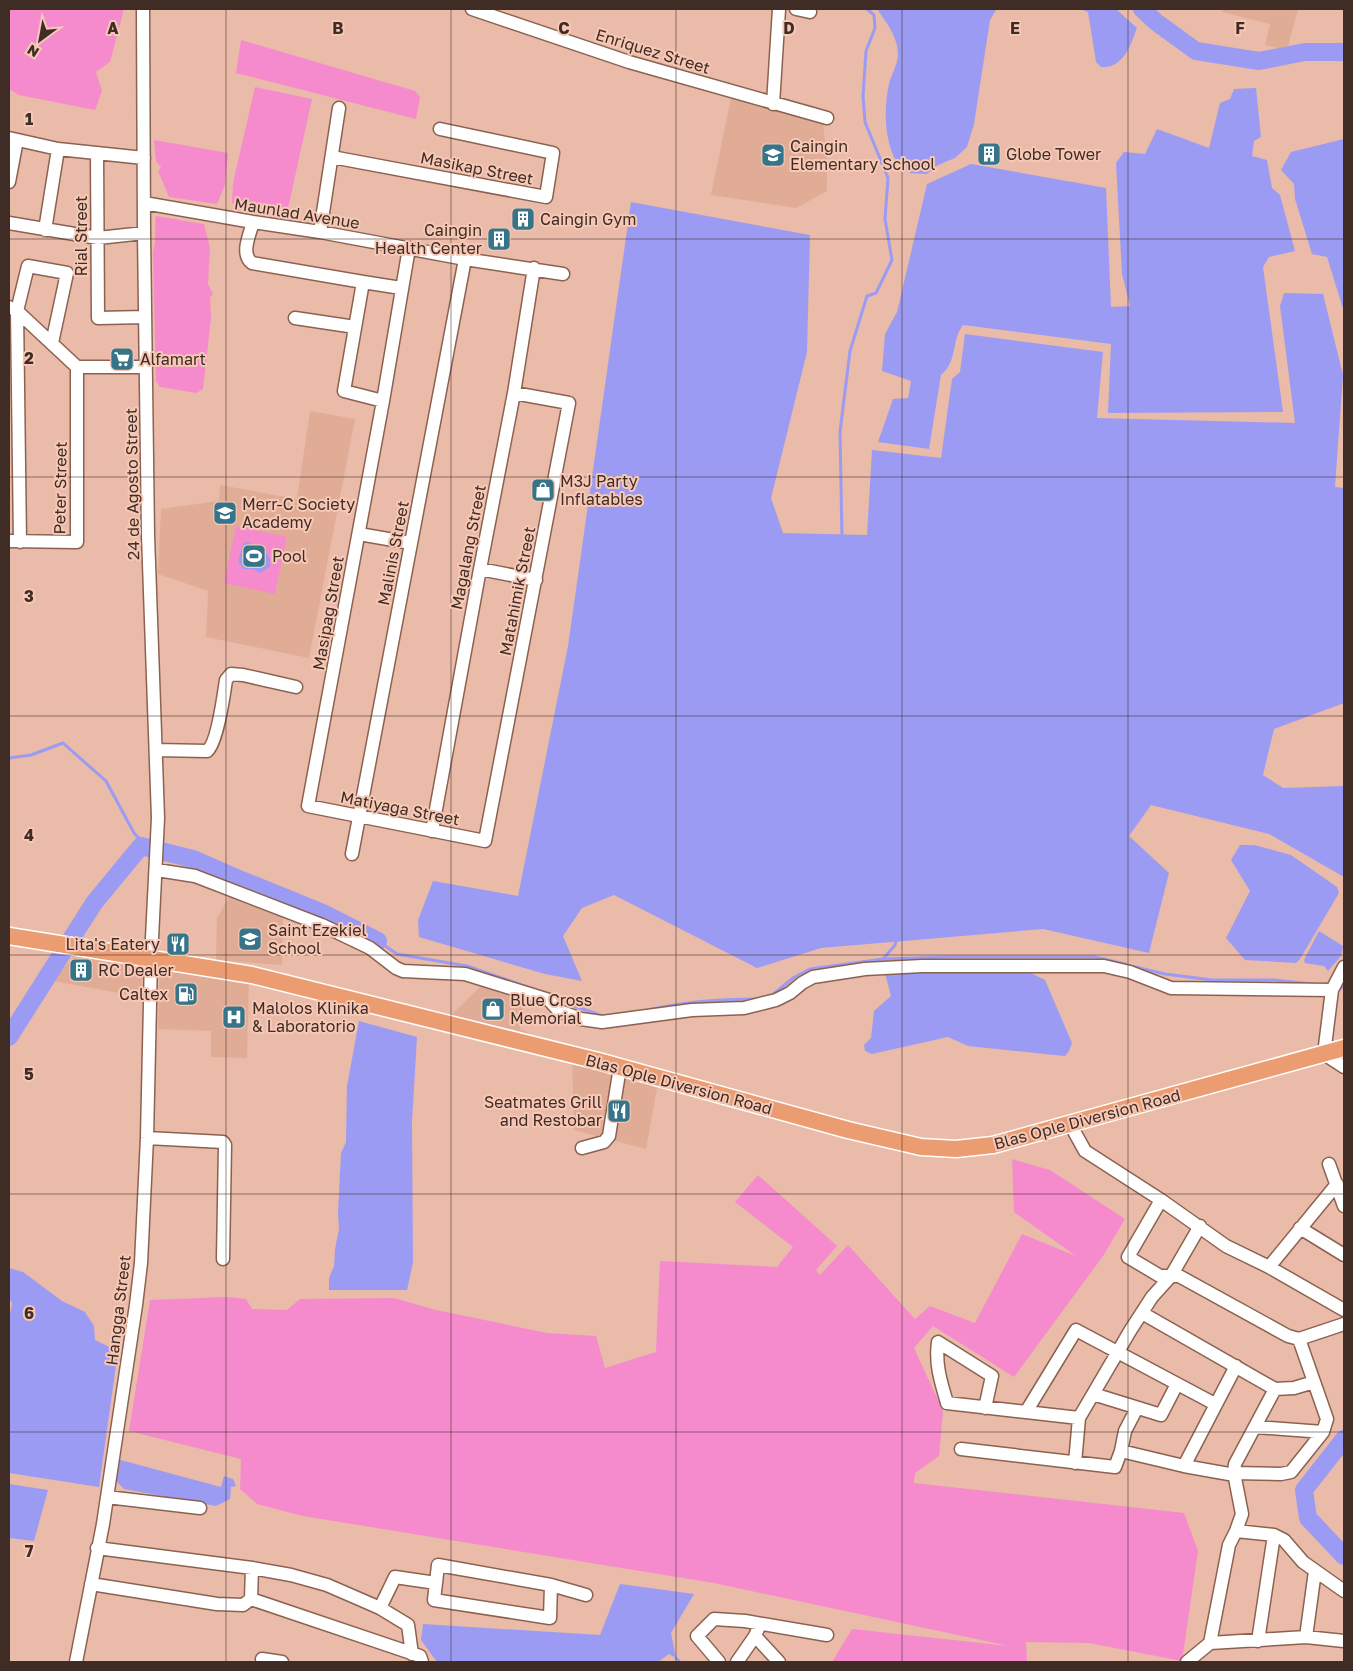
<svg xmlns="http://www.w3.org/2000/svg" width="1353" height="1671" font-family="'Golos Text',sans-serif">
<rect width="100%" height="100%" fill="#e9bba8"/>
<!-- built -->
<path fill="#e1ac96" d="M 1223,9 L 1298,9 L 1287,50 L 1265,45 L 1270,24 L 1222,12 Z
M 731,98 L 823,122 L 827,160 L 827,191 L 796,208 L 711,195 Z
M 310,411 L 355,419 L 309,658 L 206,637 L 208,591 L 158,574 L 161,509 L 219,501 L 220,485 L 297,499 Z
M 232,892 L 283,911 L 282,965 L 216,960 L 217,918 Z
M 75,954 L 143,965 L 141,997 L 53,981 Z
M 160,964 L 249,979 L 247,1058 L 211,1057 L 211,1031 L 158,1029 Z
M 482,985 L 521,996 L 524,1000 L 520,1029 L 529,1033 L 529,1038 L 451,1015 Z
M 572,1059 L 657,1088 L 646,1149 L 574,1130 Z"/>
<!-- green -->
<path fill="#f58bcd" d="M 9,9 L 124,9 L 110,62 L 96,72 L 102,91 L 95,110 L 19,95 L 9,89 Z
M 241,40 L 415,91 L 420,97 L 416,119 L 236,73 Z
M 255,87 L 312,99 L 287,213 L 232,203 L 233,183 Z
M 154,140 L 228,153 L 225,185 L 217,204 L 169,197 L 158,171 L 161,167 L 156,161 Z
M 156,216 L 204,224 L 210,248 L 208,284 L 213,294 L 210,297 L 211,318 L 203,389 L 196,393 L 160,387 L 156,381 L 153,252 C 157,240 154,229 156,216 Z
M 236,526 L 287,537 L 275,594 L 224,583 Z
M 1012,1159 L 1050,1170 L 1125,1219 L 1103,1256 L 1014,1377 L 933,1326 L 914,1348 L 943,1411 L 939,1456 L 915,1473 L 914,1483 L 1184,1513 L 1198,1551 L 1182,1661 L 1089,1643 L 1026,1642 L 1027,1662 L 832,1662 L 852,1629 L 1009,1646 L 714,1583 L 303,1516 L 257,1504 L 240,1489 L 241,1459 L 129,1431 L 150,1300 L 227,1297 L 246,1299 L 252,1309 L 287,1310 L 300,1299 L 394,1298 L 436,1310 L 547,1333 L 596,1336 L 605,1368 L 656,1352 L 660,1261 L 777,1267 L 793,1247 L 735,1202 L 758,1175 L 837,1246 L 816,1270 L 820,1275 L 848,1245 L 915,1319 L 930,1306 L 975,1323 L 1022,1234 L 1076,1256 L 1014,1212 Z"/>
<!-- water -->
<path fill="#9c9bf3" d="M 877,9 L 1069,9 L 996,10 L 990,20 L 974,124 L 967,147 L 955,158 L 938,165 L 927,174 L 910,173 C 905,169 897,163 894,157 C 884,135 884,107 889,84 C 891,75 898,64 898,54 C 898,37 886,22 877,9 Z
M 1080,9 L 1116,9 L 1137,28 C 1132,41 1127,59 1113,65 C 1110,67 1104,67 1101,67 L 1096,62 L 1088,12 Z
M 1256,88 L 1261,137 L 1254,141 L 1252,156 L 1267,160 L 1272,188 L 1280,195 L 1295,251 L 1269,257 L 1263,267 L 1283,412 L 1108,413 L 1111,344 L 963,325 C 951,341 958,361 941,375 L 929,449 L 878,442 L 893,399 L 908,398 L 911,381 L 882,371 L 885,334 L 897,312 L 927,184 L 971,164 L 1106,188 L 1111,307 L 1130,306 L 1122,274 L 1116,163 L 1124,152 L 1145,154 L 1157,129 L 1209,148 L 1220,103 L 1230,99 L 1234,89 Z
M 1344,139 L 1344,312 L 1327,257 L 1312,254 L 1295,199 L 1294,184 L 1281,170 L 1291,152 Z
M 631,202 L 810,235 L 807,352 L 771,498 L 783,533 L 867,535 L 872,450 L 941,458 L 952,379 L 960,372 L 965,334 L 1103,352 L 1097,418 L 1295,423 L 1280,306 L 1284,293 L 1323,294 L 1343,375 L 1335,487 L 1344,488 L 1344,703 L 1274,729 L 1263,775 L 1283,788 L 1344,786 L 1344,877 L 1269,834 L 1151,805 L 1129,836 L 1169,873 L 1149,953 L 1043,929 L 821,948 L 757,968 L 614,895 L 582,908 L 563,936 L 582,981 L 545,974 L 419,937 L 418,920 L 433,881 L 518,896 L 568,646 Z
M 246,542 L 250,543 L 257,549 L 264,549 L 270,559 L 270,567 L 260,573 L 253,569 L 243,569 L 238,561 L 243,544 Z
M 1240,845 L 1254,845 L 1291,855 L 1337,887 L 1339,893 L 1300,959 L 1296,963 L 1245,960 L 1226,938 L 1250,891 L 1231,860 Z
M 1319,931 L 1343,946 L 1341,956 L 1328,971 L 1324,966 L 1305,963 L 1304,960 Z
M 981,971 L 1031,973 L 1045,980 L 1072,1043 L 1069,1051 L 1065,1056 L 968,1046 L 948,1037 L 872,1054 L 865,1051 L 864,1045 L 871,1038 L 874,1011 L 891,996 L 885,973 Z
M 359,1021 L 417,1037 L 412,1122 L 413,1263 L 407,1290 L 329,1290 L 329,1278 L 334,1266 L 335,1249 L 339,1229 L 338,1213 L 341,1153 L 346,1142 L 347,1086 Z
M 9,1268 L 23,1272 L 62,1301 L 85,1312 L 94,1326 L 95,1340 L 118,1351 L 99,1487 L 9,1473 L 9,1314 L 11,1310 L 12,1303 L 9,1298 Z
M 117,1459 L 221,1487 L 224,1476 L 233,1479 L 236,1486 L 231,1487 L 230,1499 L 216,1506 L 124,1489 L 117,1482 Z
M 9,1484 L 48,1490 L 34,1541 L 9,1538 Z
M 620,1584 L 694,1594 L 671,1633 L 676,1658 L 669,1654 L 658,1662 L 437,1662 L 421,1640 L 423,1624 L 600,1635 Z"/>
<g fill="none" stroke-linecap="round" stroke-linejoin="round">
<!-- stream -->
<path stroke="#9c9bf3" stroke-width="3" d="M 842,538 L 840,432 L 850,351 L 867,296 L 876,293 L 892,260 L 885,219 L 888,178 L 865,122 L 863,96 L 866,51 L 875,28 L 874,15 L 867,9
M 9,758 L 31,755 L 63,743 L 106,781 L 134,833 L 147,847
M 378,941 L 397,954 L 467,966 L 545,993
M 883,959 L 895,945 L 897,937
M 1131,966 L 1165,974 L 1212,980 L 1274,980 L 1313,984
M 1336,987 L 1344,988
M 551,995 L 574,1006 L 606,1017
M 771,996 L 793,978 L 810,969 L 883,959 L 951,957 L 1095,957 L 1125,964
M 653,1009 C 687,1001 724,999 758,999
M 676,1658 L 680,1662"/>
<!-- river -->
<path stroke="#9c9bf3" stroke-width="18" d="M 1142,9 L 1156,22 L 1196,51 L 1259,61 L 1305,52 L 1344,52
M 9,1037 L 94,903 L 141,846 L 193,859 L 239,879 L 323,913 L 378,941
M 1344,1439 L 1304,1490 L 1308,1518 L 1344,1556"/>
<!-- minor casing -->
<g stroke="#8b6251" stroke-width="15">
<path id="minor" d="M 472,9 L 629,62 L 827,118
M 796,9 L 810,12
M 773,104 L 779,9
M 9,138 L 58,149 L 144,158
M 97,153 L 98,318 L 145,317
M 332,157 L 546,197 L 553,153 L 440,129
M 9,182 L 17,140
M 144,203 L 253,222 L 320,232 L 465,259 L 563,274
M 253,222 C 250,234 240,254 252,263 L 363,282 L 344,391 L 383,401
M 9,223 L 98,238 L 144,233
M 45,230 L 58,149
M 320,232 L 339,108
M 409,248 L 383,401 L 308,806 L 485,841 L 569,403 L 514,393
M 363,282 L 401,288
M 9,307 L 17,311 L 77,367 L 146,367
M 295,318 L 355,327
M 359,534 L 411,543
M 9,541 L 77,542 L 77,367
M 20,542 L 17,311 L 28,266 L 67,273 L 52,343
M 480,569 L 536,580
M 156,750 L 207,751 C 217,744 224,694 226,680 L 231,674 L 243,675 L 296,687
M 432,831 L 480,569 L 514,393 L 534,268
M 352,854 L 465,259
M 157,870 L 195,876 L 322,925 L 370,948 L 396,968 L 403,971 L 465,974 L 549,1000 L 559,1011 L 581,1019 L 602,1022 L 692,1010 L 744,1008 L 776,1000 L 790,993 L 802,983 L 813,977 L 865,969 L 922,966 L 1104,966 L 1130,972 L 1171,988 L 1332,990
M 1344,967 L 1332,990 L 1324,1054 L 1344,1067
M 1070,1124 L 1085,1151 L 1161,1200 L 1226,1246 L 1269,1267 L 1344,1310
M 147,1138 L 223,1142 L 225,1145 L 223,1259
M 582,1148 L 604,1142 L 609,1136 L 620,1067
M 1329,1164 L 1344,1206
M 1161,1200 L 1128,1257 L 1160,1276 L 1179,1276 L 1288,1336 L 1299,1339 L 1344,1324
M 1300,1228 L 1344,1255
M 1269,1267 L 1337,1184
M 1142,1313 L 1275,1389 L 1294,1388 L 1314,1382
M 1093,1394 L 1161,1415 L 1177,1384
M 985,1408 L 992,1376 L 938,1342 C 935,1365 941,1382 947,1403 L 1026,1412 L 1076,1330 L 1215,1404
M 1026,1412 L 1079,1418
M 1255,1427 L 1323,1432
M 961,1449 L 1115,1467 L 1121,1451 L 1184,1466 L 1229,1474 L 1234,1473 L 1281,1474 L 1291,1472 L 1323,1432 L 1327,1419 L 1299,1339
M 1121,1451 L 1125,1431 L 1137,1408
M 1075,1463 L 1079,1418 L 1130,1331 L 1152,1297 L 1171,1276 L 1200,1226
M 1184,1466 L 1236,1366
M 107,1497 L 200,1508
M 1236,1531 L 1242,1514 L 1234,1473 L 1235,1464 L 1275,1389
M 97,1548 L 252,1568 L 291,1575 L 327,1585 L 380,1608 L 408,1625 L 412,1654
M 436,1583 L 434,1600 L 550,1618 L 551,1585
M 91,1584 L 217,1604 L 243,1605 L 251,1599 L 252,1568
M 251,1599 L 420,1656 L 422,1662
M 380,1608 L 395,1577 L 436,1583 L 438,1565 L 551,1585 L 586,1595
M 755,1636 L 779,1662
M 1306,1637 L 1315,1571
M 1258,1641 L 1274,1535
M 1210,1643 L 1229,1545 L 1236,1531 L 1274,1535 L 1284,1540 L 1303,1562 L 1344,1591
M 262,1659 L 282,1662
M 76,1662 L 103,1524 L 136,1305 L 141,1263 L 147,1138 L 151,958 L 158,818 L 148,535 L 144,233 L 143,9
M 719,1662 L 697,1636 L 714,1619 L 745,1621 L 827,1635
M 737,1662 L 755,1636 L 760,1624
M 1187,1662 L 1210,1643 L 1306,1637 L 1344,1641"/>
</g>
<!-- major casing -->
<g stroke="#fff" stroke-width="19">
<path id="major" d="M 9,936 L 252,975 L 598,1061 L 848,1130 L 921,1147 L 956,1149 L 993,1145 L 1344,1048"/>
</g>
<!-- minor -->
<use href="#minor" stroke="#fff" stroke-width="12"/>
<!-- major -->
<use href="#major" stroke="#eb9c71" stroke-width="16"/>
</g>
<!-- grid -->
<path fill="none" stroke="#3e2c25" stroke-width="1" stroke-opacity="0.55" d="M 226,9 L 226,1662M 451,9 L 451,1662M 676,9 L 676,1662M 902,9 L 902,1662M 1128,9 L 1128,1662M 9,239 L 1344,239M 9,477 L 1344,477M 9,716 L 1344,716M 9,955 L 1344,955M 9,1194 L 1344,1194M 9,1432 L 1344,1432"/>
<!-- icons -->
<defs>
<g id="building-square" transform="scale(1.25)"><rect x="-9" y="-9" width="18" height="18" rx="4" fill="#367489" stroke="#f6c8b5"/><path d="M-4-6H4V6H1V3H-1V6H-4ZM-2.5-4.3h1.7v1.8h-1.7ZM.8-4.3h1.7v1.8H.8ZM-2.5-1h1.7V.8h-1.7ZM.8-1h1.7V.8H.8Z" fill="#fff"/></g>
<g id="school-square" transform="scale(1.25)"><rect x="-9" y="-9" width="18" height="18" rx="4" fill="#367489" stroke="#f6c8b5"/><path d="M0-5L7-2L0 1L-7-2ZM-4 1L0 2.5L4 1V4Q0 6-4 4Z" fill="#fff"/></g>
<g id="supermarket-square" transform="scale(1.25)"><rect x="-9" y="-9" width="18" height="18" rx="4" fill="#367489" stroke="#f6c8b5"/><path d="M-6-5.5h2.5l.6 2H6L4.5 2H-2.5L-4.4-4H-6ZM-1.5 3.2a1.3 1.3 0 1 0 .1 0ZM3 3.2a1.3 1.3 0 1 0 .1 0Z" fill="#fff"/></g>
<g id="shop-square" transform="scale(1.25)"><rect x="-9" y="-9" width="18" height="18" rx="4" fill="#367489" stroke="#f6c8b5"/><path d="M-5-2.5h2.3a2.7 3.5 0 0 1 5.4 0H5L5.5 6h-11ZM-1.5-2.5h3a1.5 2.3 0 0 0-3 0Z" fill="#fff"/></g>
<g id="stadium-square" transform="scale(1.25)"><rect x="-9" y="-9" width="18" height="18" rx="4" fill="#367489" stroke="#f6c8b5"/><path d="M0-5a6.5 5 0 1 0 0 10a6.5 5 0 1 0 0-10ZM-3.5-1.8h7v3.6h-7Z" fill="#fff"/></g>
<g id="restaurant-square" transform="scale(1.25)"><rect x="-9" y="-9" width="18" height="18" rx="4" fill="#367489" stroke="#f6c8b5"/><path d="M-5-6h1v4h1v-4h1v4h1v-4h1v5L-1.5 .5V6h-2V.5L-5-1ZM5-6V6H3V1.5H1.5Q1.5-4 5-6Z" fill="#fff"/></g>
<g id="fuel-square" transform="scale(1.25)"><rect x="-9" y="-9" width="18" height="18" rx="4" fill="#367489" stroke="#f6c8b5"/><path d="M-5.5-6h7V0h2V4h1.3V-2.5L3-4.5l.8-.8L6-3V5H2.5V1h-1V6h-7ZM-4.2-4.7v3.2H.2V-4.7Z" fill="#fff"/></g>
<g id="hospital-square" transform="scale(1.25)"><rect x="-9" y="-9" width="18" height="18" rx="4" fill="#367489" stroke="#f6c8b5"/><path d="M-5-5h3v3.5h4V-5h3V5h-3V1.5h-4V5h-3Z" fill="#fff"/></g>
</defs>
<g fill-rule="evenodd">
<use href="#building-square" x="989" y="154"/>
<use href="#school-square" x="773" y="155"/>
<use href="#building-square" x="523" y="219"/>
<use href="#building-square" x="499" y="239"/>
<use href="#supermarket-square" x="122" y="359"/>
<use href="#shop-square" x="543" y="490"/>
<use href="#school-square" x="225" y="513"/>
<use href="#stadium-square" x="254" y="556"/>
<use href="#school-square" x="250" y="939"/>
<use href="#restaurant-square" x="178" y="944"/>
<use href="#building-square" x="81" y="970"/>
<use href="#fuel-square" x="186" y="994"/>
<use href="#shop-square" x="493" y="1009"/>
<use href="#hospital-square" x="234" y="1017"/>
<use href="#restaurant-square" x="619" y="1111"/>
</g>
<g text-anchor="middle" stroke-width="4" stroke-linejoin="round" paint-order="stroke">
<!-- street labels -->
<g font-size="16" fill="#3e2c25" stroke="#f6c8b5">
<text transform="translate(653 51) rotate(17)" y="6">Enriquez Street</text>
<text transform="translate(477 168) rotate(11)" y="6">Masikap Street</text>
<text transform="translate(297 213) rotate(9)" y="6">Maunlad Avenue</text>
<text transform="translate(81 236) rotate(-90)" y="6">Rial Street</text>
<text transform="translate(132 484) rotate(-91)" y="6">24 de Agosto Street</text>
<text transform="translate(60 488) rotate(-89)" y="6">Peter Street</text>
<text transform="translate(468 547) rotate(-79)" y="6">Magalang Street</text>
<text transform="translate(393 553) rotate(-79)" y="6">Malinis Street</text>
<text transform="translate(517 591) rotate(-79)" y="6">Matahimik Street</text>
<text transform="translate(328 613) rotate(-80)" y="6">Masipag Street</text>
<text transform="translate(400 808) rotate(11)" y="6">Matiyaga Street</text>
<text transform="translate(679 1084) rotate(15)" y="6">Blas Ople Diversion Road</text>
<text transform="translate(1087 1119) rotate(-15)" y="6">Blas Ople Diversion Road</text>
<text transform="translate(118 1310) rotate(-83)" y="6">Hangga Street</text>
</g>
<!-- poi labels -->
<g font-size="16" fill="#3e2c25" stroke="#f6c8b5" text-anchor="start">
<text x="790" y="152">Caingin<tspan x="790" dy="18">Elementary School</tspan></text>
<text x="1006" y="160">Globe Tower</text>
<text x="540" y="225">Caingin Gym</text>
<text x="482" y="236" text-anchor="end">Caingin<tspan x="482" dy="18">Health Center</tspan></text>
<text x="140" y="365">Alfamart</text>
<text x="560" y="487">M3J Party<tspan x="560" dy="18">Inflatables</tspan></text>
<text x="242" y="510">Merr-C Society<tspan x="242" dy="18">Academy</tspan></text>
<text x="272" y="562">Pool</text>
<text x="268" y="936">Saint Ezekiel<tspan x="268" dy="18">School</tspan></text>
<text x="160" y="950" text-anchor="end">Lita's Eatery</text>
<text x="98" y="976">RC Dealer</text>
<text x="168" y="1000" text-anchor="end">Caltex</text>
<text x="510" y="1006">Blue Cross<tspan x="510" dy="18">Memorial</tspan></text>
<text x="252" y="1014">Malolos Klinika<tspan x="252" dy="18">&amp; Laboratorio</tspan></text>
<text x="602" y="1108" text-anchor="end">Seatmates Grill<tspan x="602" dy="18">and Restobar</tspan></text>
</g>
</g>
<g font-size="16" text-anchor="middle" font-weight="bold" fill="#3e2c25" stroke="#f6c8b5" stroke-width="4" stroke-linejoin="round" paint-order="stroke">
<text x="113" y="34">A</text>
<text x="338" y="34">B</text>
<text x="564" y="34">C</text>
<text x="789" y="34">D</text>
<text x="1015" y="34">E</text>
<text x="1240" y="34">F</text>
<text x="29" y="125">1</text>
<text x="29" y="364">2</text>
<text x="29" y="602">3</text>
<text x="29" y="841">4</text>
<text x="29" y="1080">5</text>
<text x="29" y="1319">6</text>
<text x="29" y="1557">7</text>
</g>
<!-- border -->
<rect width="1353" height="1671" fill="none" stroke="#3e2c25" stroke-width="20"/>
<!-- north arrow -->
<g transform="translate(40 40) rotate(212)" stroke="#f6c8b5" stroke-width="4" paint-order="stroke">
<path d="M0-4L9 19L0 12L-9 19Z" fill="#3e2c25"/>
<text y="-8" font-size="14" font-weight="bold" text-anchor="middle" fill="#3e2c25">N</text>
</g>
</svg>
